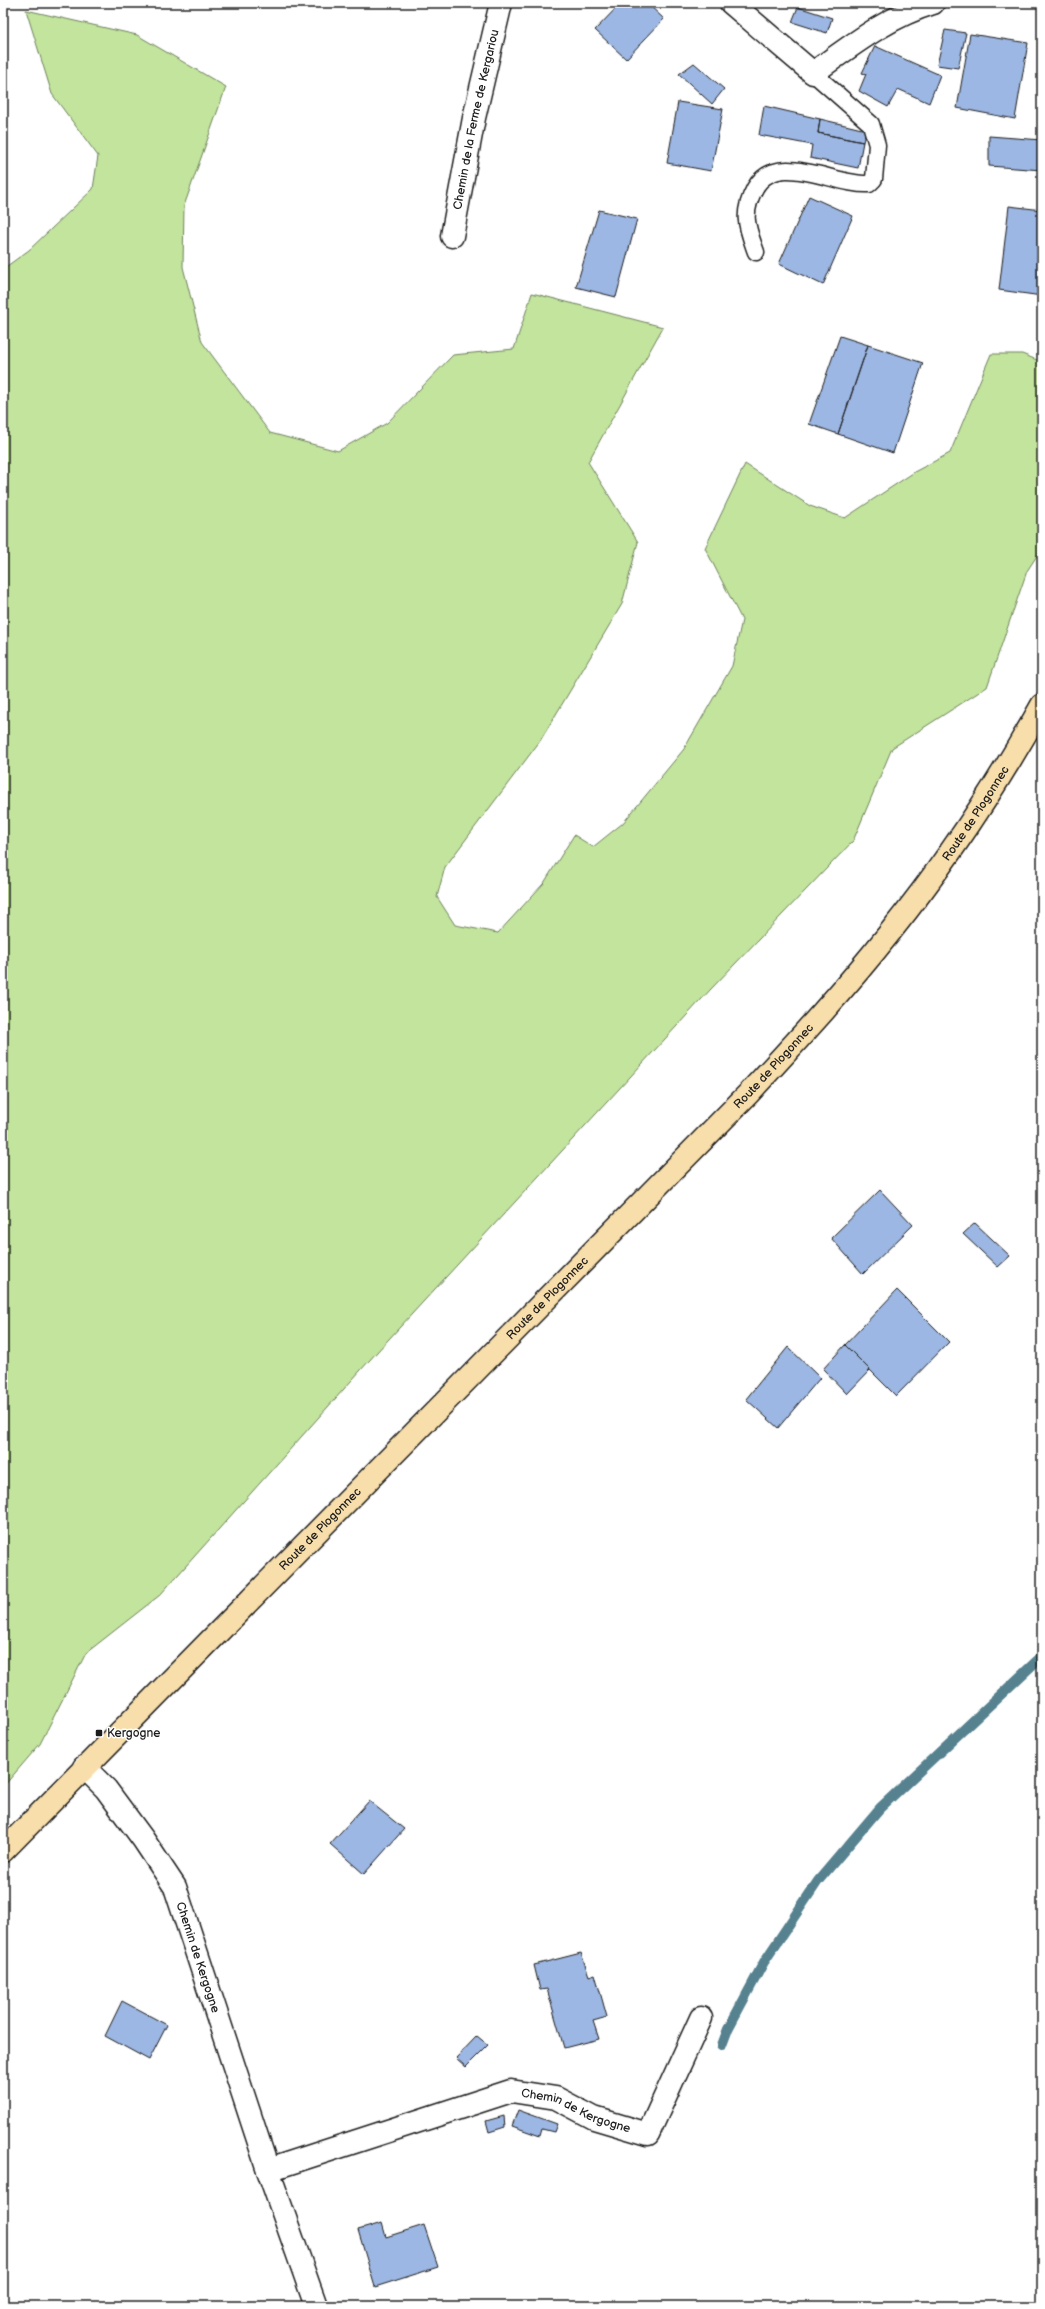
<svg xmlns="http://www.w3.org/2000/svg" width="1045" height="2309" font-family="'Balsamiq Sans',sans-serif">
<rect width="100%" height="100%" fill="#fff"/>
<filter id="ink" filterUnits="userSpaceOnUse"><feTurbulence type="fractalNoise" baseFrequency=".025" numOctaves="2"/><feDisplacementMap in="SourceGraphic" scale="8" xChannelSelector="R" yChannelSelector="G"/><feConvolveMatrix kernelMatrix="1 2 1 2 8 2 1 2 1" color-interpolation-filters="sRGB"/></filter>
<g filter="url(#ink)">
<!-- green -->
<path fill="#c2e49d" stroke="#6f805c" d="M 26,10 L 137,35 L 226,87 L 184,206 L 183,267 L 202,342 L 270,433 L 338,451 L 387,423 L 453,355 L 514,349 L 532,293 L 663,327 L 588,462 L 638,542 L 622,604 L 540,741 L 445,867 L 437,897 L 455,925 L 498,933 L 544,883 L 574,835 L 593,847 L 623,823 L 684,749 L 732,666 L 742,620 L 705,548 L 745,464 L 810,506 L 845,518 L 916,471 L 950,453 L 991,354 L 1022,354 L 1042,362 L 1042,548 L 1027,571 L 987,687 L 892,748 L 853,841 L 711,989 L 377,1352 L 160,1595 L 86,1653 L 40,1744 L 3,1787 L 3,269 L 29,250 L 93,189 L 98,156 L 52,94 Z"/>
<g fill="none" stroke-linecap="round" stroke-linejoin="round">
<!-- stream -->
<path stroke="#56818f" stroke-width="10" d="M 722,2045 L 728,2029 L 764,1962 L 818,1881 L 880,1808 L 1042,1656"/>
</g>
<!-- building -->
<path fill="#9cb7e3" stroke="#1c1c1c" d="M 621,3 L 647,3 L 664,19 L 626,59 L 595,30 Z
M 798,7 L 832,18 L 827,33 L 792,22 Z
M 945,30 L 966,33 L 958,68 L 937,65 Z
M 970,34 L 1028,43 L 1015,119 L 957,108 Z
M 875,46 L 940,75 L 929,103 L 898,89 L 888,107 L 859,91 L 866,74 L 862,73 Z
M 694,63 L 724,89 L 712,104 L 679,74 Z
M 678,102 L 723,109 L 711,171 L 667,163 Z
M 764,106 L 820,119 L 818,133 L 863,142 L 858,168 L 810,158 L 812,145 L 759,135 Z
M 820,119 L 866,130 L 863,142 L 818,133 Z
M 989,136 L 1042,140 L 1042,170 L 989,166 Z
M 809,196 L 853,216 L 823,285 L 779,264 Z
M 1009,206 L 1042,210 L 1042,296 L 999,290 Z
M 599,210 L 637,219 L 616,297 L 576,287 Z
M 840,336 L 868,345 L 838,434 L 809,424 Z
M 868,345 L 923,363 L 893,453 L 838,434 Z
M 880,1190 L 913,1225 L 863,1274 L 831,1238 Z
M 975,1223 L 1010,1256 L 998,1267 L 963,1234 Z
M 897,1290 L 949,1342 L 896,1396 L 845,1345 Z
M 845,1345 L 870,1370 L 847,1394 L 823,1369 Z
M 788,1347 L 820,1378 L 778,1428 L 746,1399 Z
M 369,1801 L 404,1829 L 364,1874 L 330,1844 Z
M 581,1953 L 589,1976 L 595,1974 L 607,2017 L 593,2021 L 599,2039 L 564,2048 L 547,1989 L 540,1990 L 534,1965 Z
M 122,2001 L 167,2025 L 149,2060 L 105,2036 Z
M 477,2036 L 488,2045 L 466,2067 L 456,2058 Z
M 518,2110 L 557,2124 L 554,2132 L 542,2129 L 540,2136 L 512,2126 Z
M 504,2116 L 505,2127 L 489,2132 L 486,2121 Z
M 382,2223 L 386,2237 L 424,2225 L 438,2267 L 375,2287 L 358,2230 Z"/>
<g fill="none" stroke-linecap="round" stroke-linejoin="round">
<!-- lane casing -->
<g stroke="#1c1c1c" stroke-width="19">
<path id="lane" d="M 756,252 C 747,227 741,214 755,188 C 777,149 835,186 869,184 L 874,179 L 877,145 L 871,124 L 813,73"/>
</g>
<!-- street casing -->
<g stroke="#1c1c1c" stroke-width="25">
<g id="street">
<path d="M 731,3 L 813,73 C 851,46 887,17 933,3"/>
<path id="s1" d="M 452,236 L 474,118 L 501,3"/>
<path id="s2" d="M 84,1767 L 106,1789 L 143,1839 L 175,1887 L 268,2170 L 316,2306"/>
<path id="s3" d="M 268,2170 L 511,2091 L 556,2098 L 594,2118 L 648,2134 L 701,2018"/>
</g>
</g>
<!-- primary casing -->
<g stroke="#1c1c1c" stroke-width="25">
<g id="primary">
<path id="s4" d="M 3,1851 L 748,1094 C 797,1041 846,988 891,931 C 948,860 998,784 1042,705"/>
</g>
</g>
<!-- lane -->
<use href="#lane" stroke="#fff" stroke-width="16"/>
<!-- street -->
<use href="#street" stroke="#fff" stroke-width="22"/>
<!-- primary -->
<use href="#primary" stroke="#f8deab" stroke-width="22"/>
</g>
</g>
<!-- markers -->
<rect fill="#1c1c1c" stroke="#fff" stroke-width="1.5" x="95" y="1729" width="8" height="8" rx="2"/>
<g text-anchor="middle" stroke-width="3" stroke-linejoin="round" paint-order="stroke">
<!-- street labels -->
<g font-size="12" fill="#1c1c1c" stroke="#fff">
<text dy="4" stroke="none"><textPath href="#s1" startOffset="119">Chemin de la Ferme de Kergariou</textPath></text>
<text dy="4" stroke="none"><textPath href="#s4" startOffset="1424">Route de Plogonnec</textPath></text>
<text dy="4" stroke="none"><textPath href="#s4" startOffset="1100">Route de Plogonnec</textPath></text>
<text dy="4" stroke="none"><textPath href="#s4" startOffset="776">Route de Plogonnec</textPath></text>
<text dy="4" stroke="none"><textPath href="#s4" startOffset="452">Route de Plogonnec</textPath></text>
<text dy="4" stroke="none"><textPath href="#s2" startOffset="225">Chemin de Kergogne</textPath></text>
<text dy="4" stroke="none"><textPath href="#s3" startOffset="324">Chemin de Kergogne</textPath></text>
</g>
<!-- poi labels -->
<g font-size="12" fill="#1c1c1c" stroke="#fff" text-anchor="start">
<text x="107" y="1737">Kergogne</text>
</g>
</g>
<!-- margin -->
<rect width="1045" height="2309" fill="none" stroke="#fff" stroke-width="16"/>
<rect x="8" y="8" width="1029" height="2293" fill="none" stroke="#1c1c1c" stroke-width="1.5" filter="url(#ink)"/>
</svg>
